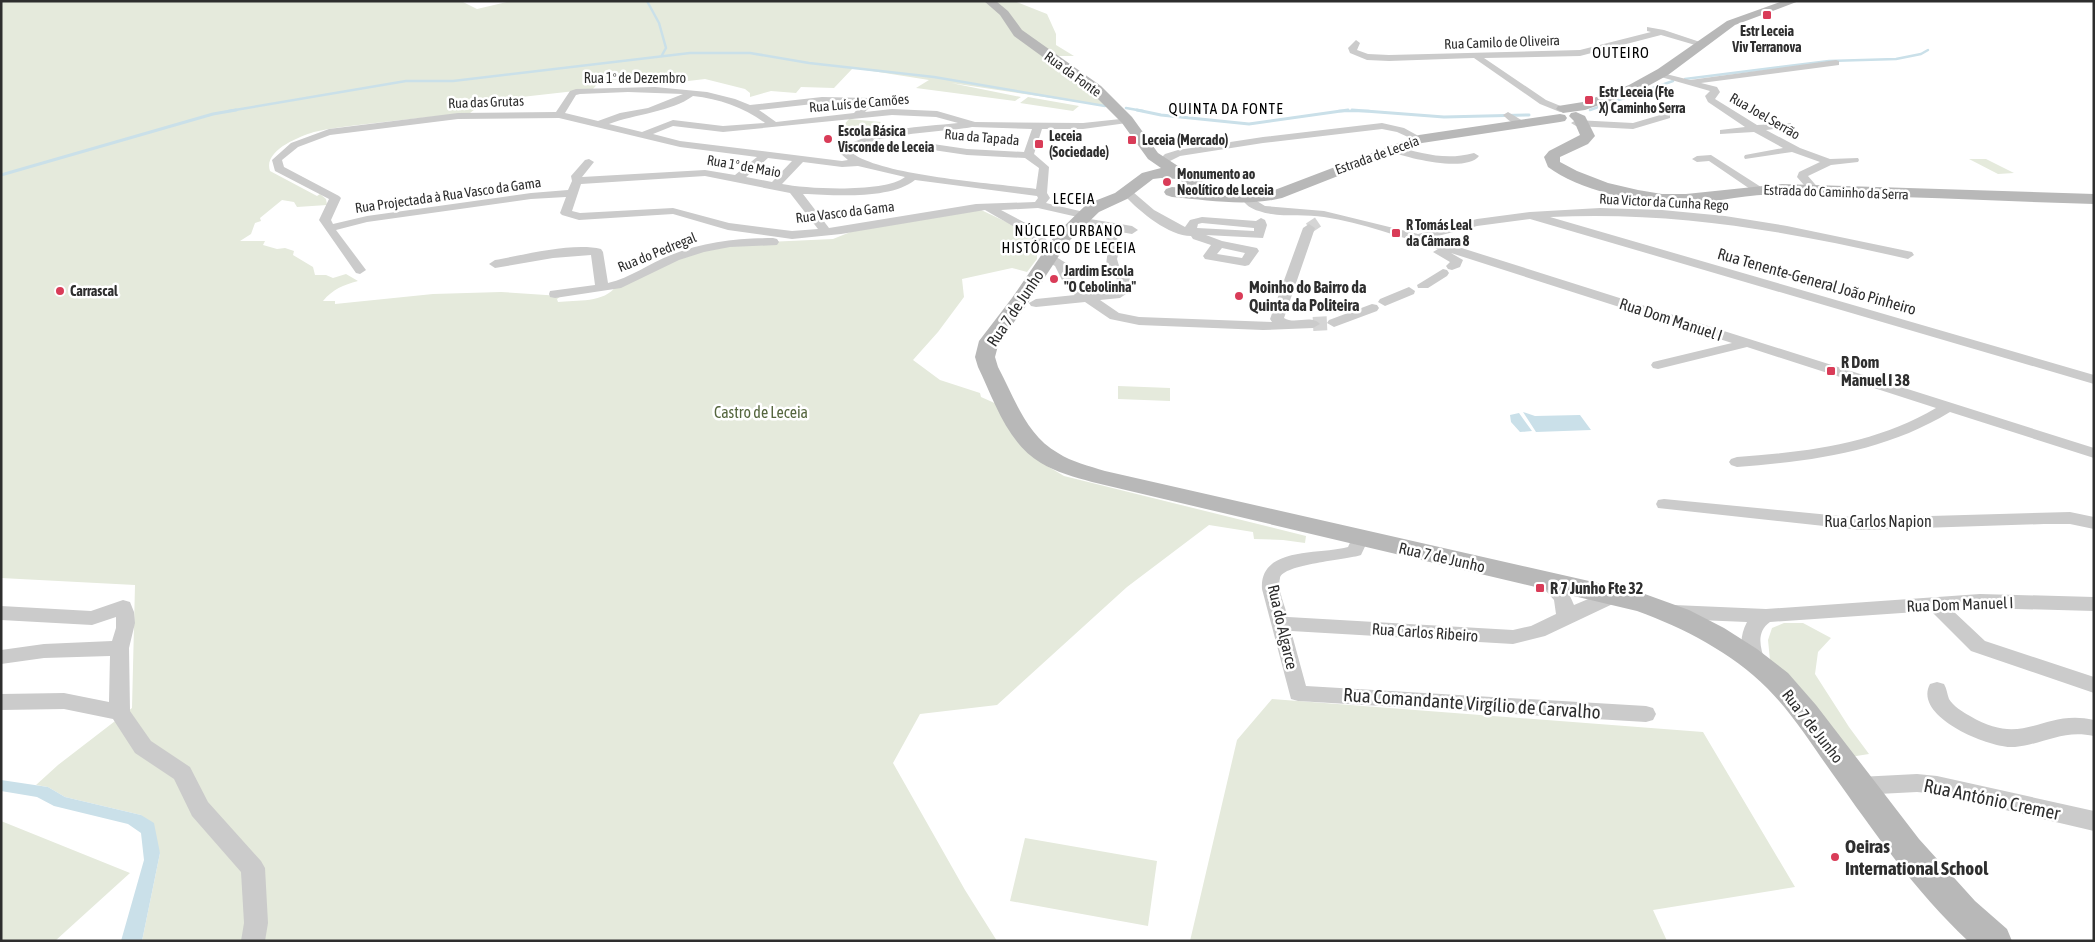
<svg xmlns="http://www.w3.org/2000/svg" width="2095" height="942" font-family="'Asap Condensed',sans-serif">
<rect width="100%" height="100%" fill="#fff"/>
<!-- green -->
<path fill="#e5eadc" d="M 1,1 L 461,1 L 477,9 L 511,1 L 1014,1 L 1047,14 L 1056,34 L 1056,45 L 1074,56 L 1058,56 L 1112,107 L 951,83 L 1021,97 L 1015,101 L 916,88 L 929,80 L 853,68 L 834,88 L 801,87 L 796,93 L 771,91 L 750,97 L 750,93 L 745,89 L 705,79 L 680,82 L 655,79 L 601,80 L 593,89 L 485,101 L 470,113 C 435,116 401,120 367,124 C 350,126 331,128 314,132 C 298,137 263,151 270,171 L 317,196 L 320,194 L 326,199 L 327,205 L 297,207 L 294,202 L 282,200 L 260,218 L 261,221 L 255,223 L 251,234 L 240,241 L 265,241 L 263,245 L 277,249 L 285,248 L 294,251 L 293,255 L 313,267 L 315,275 L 326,275 L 333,278 L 346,274 L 358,281 C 343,285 333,289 323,301 L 335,301 L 335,304 L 433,294 L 501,292 L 561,296 L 557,299 L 558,302 C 576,300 605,303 616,286 L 693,252 L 745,243 L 833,239 L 853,231 L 979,209 L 1015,226 L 1029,236 L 1037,247 L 1037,259 L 1027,272 L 1012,268 L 962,279 L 964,297 L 938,332 L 913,360 L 940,380 L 980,393 L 981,397 L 999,405 L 1044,464 L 1064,476 L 1306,536 L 1305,543 L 1283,540 L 1254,539 L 1253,532 L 1209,525 L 1127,587 L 997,705 L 920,714 L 893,763 L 965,890 L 997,941 L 142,941 L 160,853 L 141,815 L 65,797 L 48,787 L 36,785 L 58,765 L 132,708 L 135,585 L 1,578 Z
M 1028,97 L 1079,106 L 1073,111 L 1020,103 Z
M 849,119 L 881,122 L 874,130 L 842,127 Z
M 1969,159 L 1986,159 L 2014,173 L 1998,174 Z
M 1118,386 L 1170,388 L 1170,401 L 1118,399 Z
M 1784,623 L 1803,623 L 1831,638 L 1818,652 L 1815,674 L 1849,727 L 1869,754 L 1850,757 L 1770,660 L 1768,640 L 1772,628 Z
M 1272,699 L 1703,732 L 1795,887 L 1653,910 L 1667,941 L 1190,941 L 1237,740 Z
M 1,821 L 130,873 L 55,941 L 1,941 Z
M 1025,838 L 1157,861 L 1148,926 L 1010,901 Z"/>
<!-- water -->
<path fill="#cae0e9" d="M 1523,412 L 1535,416 L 1580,415 L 1591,430 L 1536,432 Z
M 1519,413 L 1532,431 L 1520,432 L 1511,422 L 1510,415 Z
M 1,780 L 48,787 L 65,797 L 141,815 L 154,823 L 160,853 L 142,941 L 121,941 L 144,860 L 141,833 L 128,824 L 54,806 L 37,797 L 1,791 Z"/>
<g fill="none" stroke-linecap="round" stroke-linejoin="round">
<!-- stream-far1 -->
<path stroke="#cae0e9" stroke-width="2.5" d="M 647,1 L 659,23 L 666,48 L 662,55
M 1685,79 L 1829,61 L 1896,59 L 1921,54 L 1928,50
M 1126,108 L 1143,111
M 1590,110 L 1673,81
M 229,111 L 406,81 L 453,81 L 690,53 L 750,53 L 809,63 L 934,77 L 1105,106
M 1339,111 L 1369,111"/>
<!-- stream -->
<path stroke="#cae0e9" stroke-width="3" d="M 1137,110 L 1161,115 L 1249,124 L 1348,110
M 1352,110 L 1444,117 L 1529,115
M 1,175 L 213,114 L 236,110"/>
<!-- street-tunnel-far1 -->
<path stroke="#d5d5d5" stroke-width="11" stroke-dasharray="11 5.5" stroke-linecap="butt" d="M 1309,228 L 1318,222"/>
<!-- street-tunnel -->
<path stroke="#d5d5d5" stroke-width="14" stroke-dasharray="14 7" stroke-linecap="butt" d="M 1313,324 L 1334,323"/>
<!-- street -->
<path fill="#cbcbcb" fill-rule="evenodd" d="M 1647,27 L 1664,30 L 1706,44 L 1702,47 L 1661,35 L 1580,56 L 1484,58 L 1546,100 L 1563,107 L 1563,111 L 1560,112 L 1540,104 L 1474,58 L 1389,61 L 1367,60 L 1350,53 L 1348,48 L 1356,40 L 1360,43 L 1357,50 L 1368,54 L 1389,55 L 1580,50 L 1651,32 L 1647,31 Z
M 1836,60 L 1839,61 L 1839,65 L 1701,83 L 1717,87 L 1720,92 L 1715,99 L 1757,125 L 1791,123 L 1791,127 L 1766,130 L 1800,148 L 1830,159 L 1858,158 L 1859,160 L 1858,162 L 1831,165 L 1808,176 L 1820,190 L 1814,193 L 1810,192 L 1797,177 L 1799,172 L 1820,162 L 1792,152 L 1745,159 L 1744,157 L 1745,155 L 1783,148 L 1754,132 L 1720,134 L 1720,130 L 1745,127 L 1708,102 L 1705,96 L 1710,91 L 1654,75 L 1658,72 L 1690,80 Z
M 655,87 L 707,92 L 735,99 L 750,105 L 822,97 L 870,98 L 875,101 L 865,112 L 892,109 L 937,111 L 975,122 L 1083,123 L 1130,118 L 1132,120 L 1127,123 L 1083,129 L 1042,129 L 1034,154 L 1049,167 L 1047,193 L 1050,198 L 1046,203 L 1088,213 L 1090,215 L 1084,218 L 1132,226 L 1138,230 L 1132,234 L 1115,231 L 1120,247 L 1117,259 L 1120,269 L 1130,278 L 1126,294 L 1120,298 L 1100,300 L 1119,313 L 1139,317 L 1272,322 L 1270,319 L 1303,228 L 1309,224 L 1315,228 L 1284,318 C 1295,325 1311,314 1320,324 L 1313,328 L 1263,330 L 1139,325 L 1110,319 L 1085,302 L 1036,307 L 1031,306 L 1029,303 L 1036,299 L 1075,295 L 1065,286 L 1055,266 L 1044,260 L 1037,243 L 1025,233 L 985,210 L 841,234 L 792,239 L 728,230 L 673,214 L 579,220 L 562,215 L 560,213 L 566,197 L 531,199 L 367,222 L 336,230 L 366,270 L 360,274 L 356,273 L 319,220 L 329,199 L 275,171 L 272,160 L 291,143 L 329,129 L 458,113 L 556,112 L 570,91 L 576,89 ZM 628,92 L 683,94 L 648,108 L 620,113 L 598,121 L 565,113 L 576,95 L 580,94 ZM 693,96 C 720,99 743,107 765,123 L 723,126 L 673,120 L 642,132 L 609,124 C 635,114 671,112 693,96 ZM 822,103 L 862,104 L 854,113 L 776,122 L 759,110 ZM 892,115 L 936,117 L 958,123 C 920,127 877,128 844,147 L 841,154 L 848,160 L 842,161 L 680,141 L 653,134 L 673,126 L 723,132 ZM 559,118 L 680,147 L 757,157 L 735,175 L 705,170 L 582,177 L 594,162 L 589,159 L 585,160 L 571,176 L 572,181 L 568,190 L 531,193 L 367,216 L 333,224 L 331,220 L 341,198 L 339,196 L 284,167 L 282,160 L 298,147 L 330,135 L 458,119 ZM 972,127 L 1032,129 L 1024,152 L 967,149 L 933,144 L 928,147 L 933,150 L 967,155 L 1025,158 L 1039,168 L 1036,189 C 993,183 883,176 852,153 C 865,133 948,132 972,127 ZM 768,158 L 792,161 L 772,182 L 746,177 ZM 803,162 L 842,167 L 858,166 L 905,177 C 885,193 807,189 782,184 ZM 705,176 L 790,193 L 818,229 L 792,231 L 729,223 L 673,208 L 580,213 L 572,211 L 581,184 ZM 915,180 L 1037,196 L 1038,198 L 1035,202 L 976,204 L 829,228 L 803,194 C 834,195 890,200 915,180 ZM 1038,208 L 1082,218 L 1075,219 L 1073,221 L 1075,223 L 1103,229 C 1104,234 1108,242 1108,248 C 1107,264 1102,268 1117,279 L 1114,291 L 1090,293 L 1077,284 L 1066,263 L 1053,255 L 1046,239 L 1033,227 L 1001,210 Z
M 1508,112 L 1523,121 L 1523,125 C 1516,127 1508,120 1503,115 Z
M 1667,113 L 1670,114 L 1670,118 L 1633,129 L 1576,126 L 1571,123 L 1576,120 L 1633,123 Z
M 1382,123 L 1404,128 L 1424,139 L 1419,142 L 1397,132 L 1382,129 L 1263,143 L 1180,156 L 1162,165 L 1157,162 L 1165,154 L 1178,150 L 1263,137 Z
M 1393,146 C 1423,153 1444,161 1474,153 L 1479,156 C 1466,173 1407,158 1389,151 L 1388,149 Z
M 1711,155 L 1761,187 L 1763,189 L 1761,191 L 1753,191 L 1709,161 L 1697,162 L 1692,159 L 1697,156 Z
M 1129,191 L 1133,192 L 1154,210 L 1185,227 L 1190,220 L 1202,217 L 1256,221 L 1261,218 L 1265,220 L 1267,225 L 1263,238 L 1206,235 L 1222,241 L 1257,248 L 1259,251 L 1249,265 L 1245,266 L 1205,259 L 1203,256 L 1211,245 L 1193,239 L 1191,236 C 1169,236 1140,212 1125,196 L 1123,194 L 1125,192 ZM 1202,223 L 1254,228 L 1254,231 L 1197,228 L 1198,224 ZM 1222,248 L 1245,253 L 1242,258 L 1217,254 Z
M 1247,195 L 1265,206 L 1324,211 L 1418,234 L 1477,219 L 1530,212 L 1600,208 L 1662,210 L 1725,216 L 1787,226 L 1912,252 L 1914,255 L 1908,259 C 1786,231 1676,211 1550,217 L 2094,375 L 2094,384 L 1530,219 L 1477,226 L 1430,238 L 2094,448 L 2094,458 L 1950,412 C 1884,452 1813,461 1737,467 L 1731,465 L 1729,462 L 1731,459 L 1737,457 C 1807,452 1875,444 1936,408 L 1747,347 L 1658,369 L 1653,368 L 1651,365 L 1653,362 L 1732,343 L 1451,253 L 1463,260 L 1460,267 L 1452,270 L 1448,269 L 1446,266 L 1450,262 L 1433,252 L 1438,249 C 1401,237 1362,223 1324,217 C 1304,214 1278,218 1259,211 C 1251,209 1246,205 1241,198 Z
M 773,238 L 777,239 L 779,242 L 777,245 L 730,247 L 704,252 L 679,260 L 621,288 L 555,298 L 550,297 L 549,294 L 550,291 L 595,285 L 591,255 L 553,258 L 495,268 L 489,264 L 495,260 C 524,255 573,242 601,249 L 603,252 L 608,283 C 630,278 650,263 671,255 C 704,242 738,238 773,238 Z
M 1443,269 L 1447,270 L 1449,273 L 1447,276 L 1428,288 L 1418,288 L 1417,285 Z
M 1409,287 L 1415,291 L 1414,294 L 1385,306 L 1378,302 L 1380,299 Z
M 1372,304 L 1377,305 L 1379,308 L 1377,311 L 1334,327 L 1327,323 L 1329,320 Z
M 1664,499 L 1861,518 L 2070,512 L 2094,517 L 2094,529 L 2070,524 L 2044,524 L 1861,530 L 1658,508 L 1656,504 L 1658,500 Z
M 1360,532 L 1366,534 L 1369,538 L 1361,555 C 1346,560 1283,564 1280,578 C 1277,589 1285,606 1288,617 L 1513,630 L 1531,626 L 1556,614 L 1554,600 L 1537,581 L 1540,577 C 1556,572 1569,591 1574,605 L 1612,589 L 1619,591 L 1621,596 L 1619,601 L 1545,636 L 1513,644 L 1291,631 L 1306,686 L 1646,706 L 1653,708 L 1656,714 L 1653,720 L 1646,722 L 1298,701 L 1291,699 L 1262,589 C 1259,546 1320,555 1348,547 L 1354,534 Z
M 1980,594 L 2094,597 L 2094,611 L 1980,608 L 1952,610 L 1985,641 L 2094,677 L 2094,693 L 1971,651 L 1931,611 L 1770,622 C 1756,632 1760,647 1765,661 L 1762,666 L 1755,668 L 1748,666 C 1740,651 1739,637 1747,622 L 1674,619 L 1667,617 L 1665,612 L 1667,607 L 1674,605 L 1766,609 Z
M 123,600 L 130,602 L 134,612 L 135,623 L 129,648 L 130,711 L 151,741 L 190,767 L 208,802 L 261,861 L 265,868 L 268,923 L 265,941 L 241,941 L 244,923 L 241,872 L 192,816 L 174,779 L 135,753 L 113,719 L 64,709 L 1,710 L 1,694 L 64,693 L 109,702 L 110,656 L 44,658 L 1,664 L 1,650 L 44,644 L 112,641 L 116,628 L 116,617 L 92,625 L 1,620 L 1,606 L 91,611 Z
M 1937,682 L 1944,684 C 1947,689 1947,694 1949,699 C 1953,706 1963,712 1970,716 C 2025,749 2043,708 2094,720 L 2094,736 C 2063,729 2044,744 2015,747 C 1991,749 1912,717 1930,684 Z
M 1917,774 L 1937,776 L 2094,811 L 2094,831 L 1937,794 L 1917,792 L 1859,795 L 1851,793 L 1848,786 L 1851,779 L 1859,777 Z"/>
<!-- secondary -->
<path fill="#b8b8b8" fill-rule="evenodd" d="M 984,1 L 996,1 L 1008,11 L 1022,30 L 1101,86 L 1132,117 L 1158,153 L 1201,181 L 1229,192 L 1272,191 L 1419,135 L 1560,114 L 1565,115 L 1567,118 L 1565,121 L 1560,122 L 1422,143 L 1282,198 C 1246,207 1208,200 1172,197 L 1166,195 L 1164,192 L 1166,189 L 1172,187 L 1193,189 L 1178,179 L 1161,178 L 1153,179 L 1127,199 L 1099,212 L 1068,242 L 1026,306 L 999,342 L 995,357 L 998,367 C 1014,397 1026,435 1058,453 C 1072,462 1089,466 1105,471 L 1642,593 L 1689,610 L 1724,628 L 1757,649 L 1788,673 L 1816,705 L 1919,839 L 1975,901 L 2007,929 L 2012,941 L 1968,941 C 1915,891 1874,832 1832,773 C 1812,745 1792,713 1767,688 C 1732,653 1684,628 1637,611 L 1092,482 C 1074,477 1056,472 1041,463 C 1007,443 994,400 978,367 L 975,357 L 979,341 L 1012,298 L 1055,235 L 1087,204 L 1115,193 L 1142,173 L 1161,168 L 1148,159 L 1122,123 L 1091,92 L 1014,36 L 1000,15 Z
M 1783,1 L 1799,1 L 1735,25 L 1668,75 L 1639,91 L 1585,110 L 1563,113 L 1556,109 L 1558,106 L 1583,102 L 1629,85 L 1658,69 L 1727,21 Z
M 1576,112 L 1585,116 L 1595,136 L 1588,144 L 1560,157 L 1560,162 L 1577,171 L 1608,183 L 1638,190 L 1662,194 L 1686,194 L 1782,184 L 2094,194 L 2094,204 C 1990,201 1886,195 1783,194 C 1751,194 1720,201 1689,204 C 1649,207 1580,191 1548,167 L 1544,157 L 1549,151 L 1580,135 L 1574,121 L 1569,116 L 1571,113 Z"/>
</g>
<!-- markers -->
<g fill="#d93c58" stroke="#fff" stroke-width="2">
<rect x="1762" y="10" width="10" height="10" rx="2.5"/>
<rect x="1584" y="95" width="10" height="10" rx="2.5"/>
<circle cx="828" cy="139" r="5"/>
<rect x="1127" y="135" width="10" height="10" rx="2.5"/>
<rect x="1034" y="139" width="10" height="10" rx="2.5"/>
<circle cx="1167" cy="182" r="5"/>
<rect x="1391" y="228" width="10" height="10" rx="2.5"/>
<circle cx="1054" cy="279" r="5"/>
<circle cx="60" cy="291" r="5"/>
<circle cx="1239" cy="296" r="5"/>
<rect x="1826" y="366" width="10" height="10" rx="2.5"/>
<rect x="1535" y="583" width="10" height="10" rx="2.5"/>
<circle cx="1835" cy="857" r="5"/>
</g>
<g text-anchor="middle" stroke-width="5" stroke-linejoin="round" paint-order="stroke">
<!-- far-poi labels -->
<g font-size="14" font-weight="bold" fill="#2e2e2e" stroke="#fff" text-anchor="start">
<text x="1767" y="36" text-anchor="middle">Estr Leceia<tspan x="1767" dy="16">Viv Terranova</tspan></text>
<text x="1599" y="97">Estr Leceia (Fte<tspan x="1599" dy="16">X) Caminho Serra</tspan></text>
<text x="838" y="136">Escola Básica<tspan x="838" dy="16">Visconde de Leceia</tspan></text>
<text x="1049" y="141">Leceia<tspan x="1049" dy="16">(Sociedade)</tspan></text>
<text x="1142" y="145">Leceia (Mercado)</text>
<text x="1177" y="179">Monumento ao<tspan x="1177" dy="16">Neolítico de Leceia</tspan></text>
<text x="1406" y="230">R Tomás Leal<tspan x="1406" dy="16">da Câmara 8</tspan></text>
<text x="1064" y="276">Jardim Escola<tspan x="1064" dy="16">"O Cebolinha"</tspan></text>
<text x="70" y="296">Carrascal</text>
</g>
<!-- far-street labels -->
<g font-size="14" fill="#2e2e2e" stroke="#fff">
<text transform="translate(1502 42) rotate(-2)" y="5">Rua Camilo de Oliveira</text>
<text transform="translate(1073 74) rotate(36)" y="5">Rua da Fonte</text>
<text x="635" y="83">Rua 1º de Dezembro</text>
<text transform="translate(486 102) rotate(-2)" y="5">Rua das Grutas</text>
<text transform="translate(859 103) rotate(-5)" y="5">Rua Luís de Camões</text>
<text transform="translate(1765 116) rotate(30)" y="5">Rua Joel Serrão</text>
<text transform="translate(982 137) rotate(5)" y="5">Rua da Tapada</text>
<text transform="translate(1377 155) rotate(-20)" y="5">Estrada de Leceia</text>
<text transform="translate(744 166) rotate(10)" y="5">Rua 1º de Maio</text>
<text transform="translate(1836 192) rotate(2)" y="5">Estrada do Caminho da Serra</text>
<text transform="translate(448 195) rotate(-8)" y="5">Rua Projectada à Rua Vasco da Gama</text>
<text transform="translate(1664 202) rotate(3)" y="5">Rua Victor da Cunha Rego</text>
<text transform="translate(845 212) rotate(-7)" y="5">Rua Vasco da Gama</text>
<text transform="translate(657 252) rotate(-22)" y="5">Rua do Pedregal</text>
</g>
<!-- far-neighbourhood labels -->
<g font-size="15" letter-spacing="1" fill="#000" stroke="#fff">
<text x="1621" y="58">OUTEIRO</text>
<text x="1226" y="114">QUINTA DA FONTE</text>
<text x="1074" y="204">LECEIA</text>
<text x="1069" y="236">NÚCLEO URBANO<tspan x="1069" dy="17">HISTÓRICO DE LECEIA</tspan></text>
</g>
<!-- street labels -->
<g font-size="16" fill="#2e2e2e" stroke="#fff">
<text transform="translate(1817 281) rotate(16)" y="6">Rua Tenente-General João Pinheiro</text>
<text transform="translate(1015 308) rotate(-56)" y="6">Rua 7 de Junho</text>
<text transform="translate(1671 319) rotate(18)" y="6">Rua Dom Manuel I</text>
<text x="1878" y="527">Rua Carlos Napion</text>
<text transform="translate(1442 557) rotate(13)" y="6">Rua 7 de Junho</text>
<text transform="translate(1960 604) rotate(-2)" y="6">Rua Dom Manuel I</text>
<text transform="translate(1283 627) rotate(77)" y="6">Rua do Algarce</text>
<text transform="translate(1425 632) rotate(4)" y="6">Rua Carlos Ribeiro</text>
<text transform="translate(1813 726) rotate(52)" y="6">Rua 7 de Junho</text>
</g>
<!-- poi labels -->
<g font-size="16" font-weight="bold" fill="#2e2e2e" stroke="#fff" text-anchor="start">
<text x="1249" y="293">Moinho do Bairro da<tspan x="1249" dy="18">Quinta da Politeira</tspan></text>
<text x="1841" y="368">R Dom<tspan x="1841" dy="18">Manuel I 38</tspan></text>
<text x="1550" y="594">R 7 Junho Fte 32</text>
</g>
<!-- park labels -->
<g font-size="16" fill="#55663e" stroke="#fff">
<text x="761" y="418">Castro de Leceia</text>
</g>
<!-- near-street labels -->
<g font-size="19" fill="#2e2e2e" stroke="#fff">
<text transform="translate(1472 703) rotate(4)" y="7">Rua Comandante Virgílio de Carvalho</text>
<text transform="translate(1992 799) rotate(12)" y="7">Rua António Cremer</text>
</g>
<!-- near-poi labels -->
<g font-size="19" font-weight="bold" fill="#2e2e2e" stroke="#fff" text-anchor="start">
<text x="1845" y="853">Oeiras<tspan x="1845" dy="22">International School</tspan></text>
</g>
</g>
<!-- border -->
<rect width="2095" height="942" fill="none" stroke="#2e2e2e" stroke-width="5"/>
</svg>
